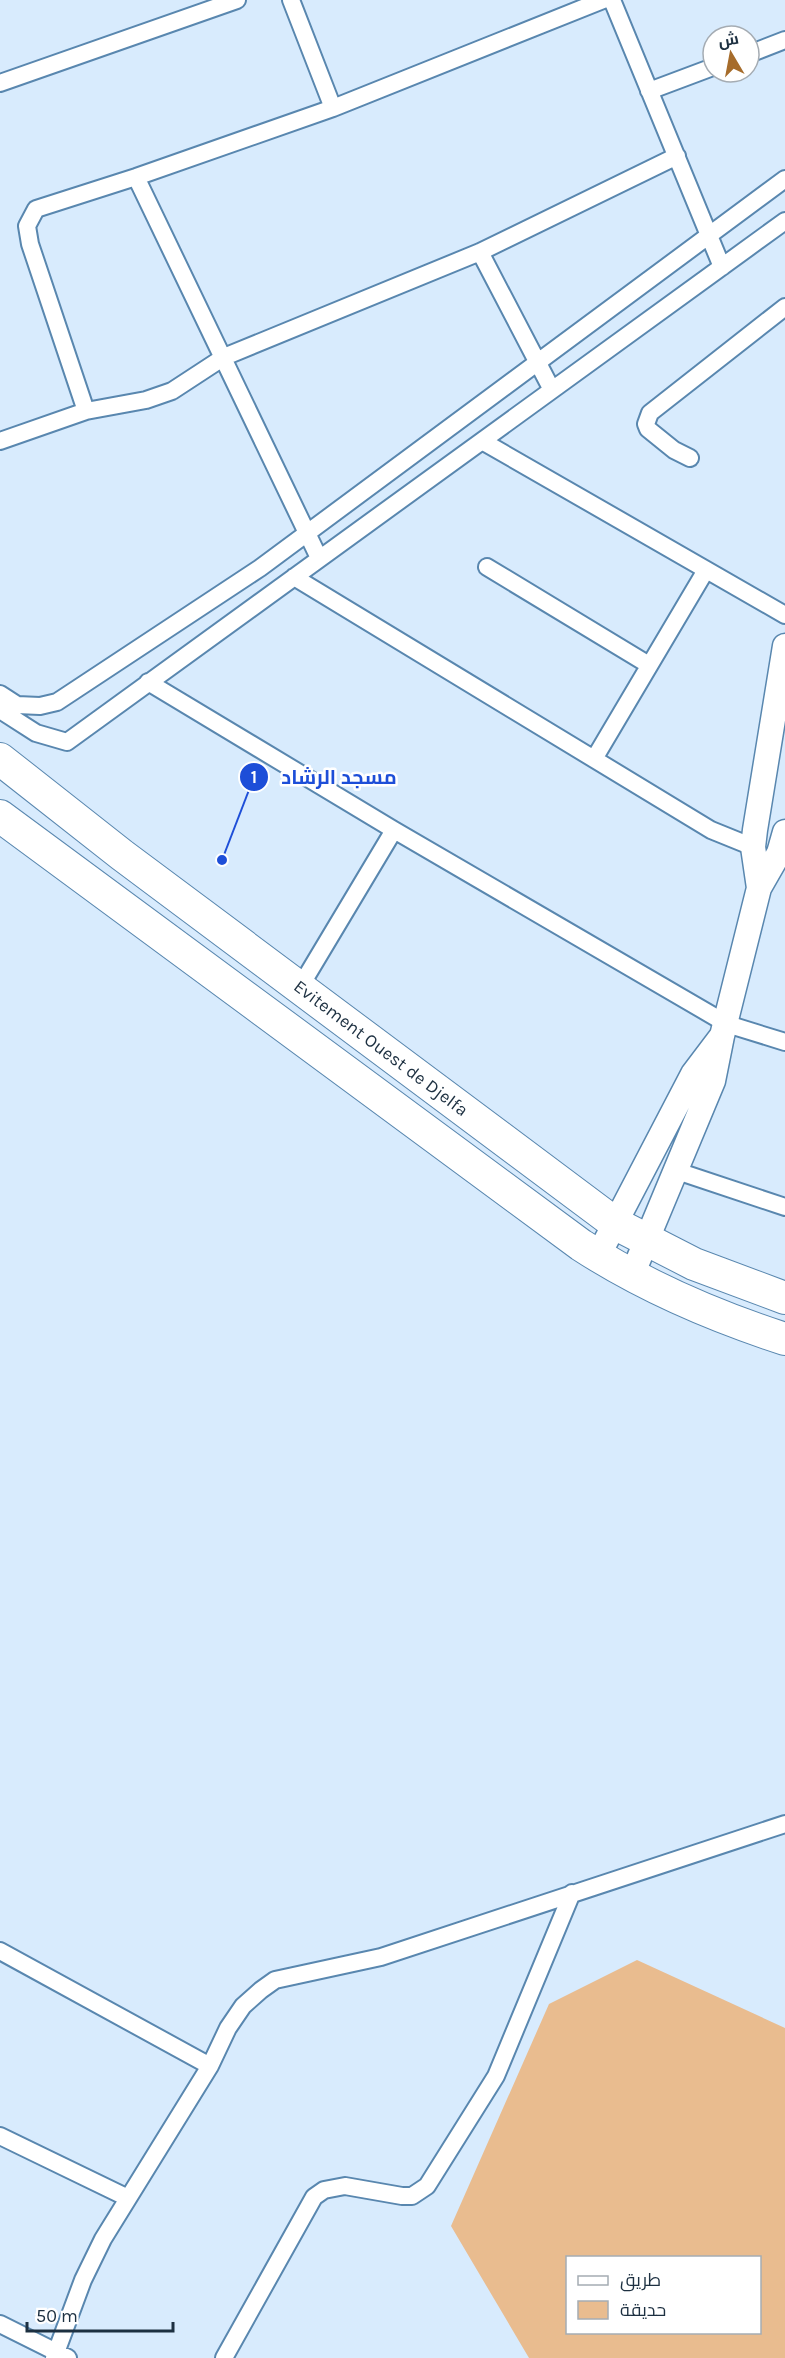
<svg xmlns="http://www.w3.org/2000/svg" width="785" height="2358" font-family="Karla,Cairo,sans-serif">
<rect width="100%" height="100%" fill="#d8ebfd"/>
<!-- green -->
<path fill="#e9bc8f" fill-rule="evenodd" d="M 637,1960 L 785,2028 L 785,2358 L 529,2358 L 451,2226 L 549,2004 ZM 568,2258 L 760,2258 L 760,2332 L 568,2332 Z"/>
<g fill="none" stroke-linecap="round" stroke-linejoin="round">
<!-- street casing -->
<g stroke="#5987af" stroke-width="20">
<path id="street" d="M 291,0 L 333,108
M 612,0 L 722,267
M 749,54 L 785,40
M 0,83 L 237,0
M 649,91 L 713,67
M 136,177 L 319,558
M 480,252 L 552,390
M 86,411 L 146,400 L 172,391 L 224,357 L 480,252 L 677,156
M 0,441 L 86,411 L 30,244 L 27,226 L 36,209 L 136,177 L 333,108 L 603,0
M 482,441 L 785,615
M 690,458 L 674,450 L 648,429 L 646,424 L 650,413 L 785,307
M 487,567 L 649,665
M 294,577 L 711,830 L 753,847
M 148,682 L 394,830 L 727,1024 L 785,1042
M 0,694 L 17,705 L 40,706 L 57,702 L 260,568 L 785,179
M 0,710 L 36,733 L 67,742 L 785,221
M 594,759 L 706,570
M 300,987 L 394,830
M 677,1171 L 785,1207
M 0,1951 L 210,2066
M 0,2136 L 128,2198
M 0,2324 L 68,2358
M 54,2358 L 83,2280 L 103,2239 L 210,2066 L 228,2028 L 243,2006 L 261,1990 L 275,1980 L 381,1957 L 785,1824
M 224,2358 L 314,2197 L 324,2190 L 345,2186 L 402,2196 L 412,2196 L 427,2186 L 496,2076 L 572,1893"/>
</g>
<!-- secondary casing -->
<g stroke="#5987af" stroke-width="27">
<path id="secondary" d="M 759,888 L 753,847 L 755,830 L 785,646
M 598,1256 L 693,1074 L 721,1037
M 632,1275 L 713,1081 L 722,1036 L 759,888 L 779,853 L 785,832"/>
</g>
<!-- highway casing -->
<g stroke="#5987af" stroke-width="34">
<path id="highway" d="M 0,759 L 122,855 L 616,1224 L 694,1264 L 785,1298
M 0,816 L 581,1245 C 644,1286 714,1316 785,1339"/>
</g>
<!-- street -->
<use href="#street" stroke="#fff" stroke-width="16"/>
<!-- secondary -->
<use href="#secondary" stroke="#fff" stroke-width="24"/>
<!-- highway -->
<use href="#highway" stroke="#fff" stroke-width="32"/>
</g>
<g text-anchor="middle" stroke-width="5" stroke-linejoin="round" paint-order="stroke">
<!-- street labels -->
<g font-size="18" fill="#1d3041" stroke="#fff">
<text transform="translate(381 1048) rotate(37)" y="6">Evitement Ouest de Djelfa</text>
</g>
</g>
<!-- callouts -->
<path fill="none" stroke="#1d4ed8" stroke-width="2" d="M222 860L254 777"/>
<g fill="#1d4ed8" stroke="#fff" stroke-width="2">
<circle cx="222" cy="860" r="6"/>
<circle cx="254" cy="777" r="15"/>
</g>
<g font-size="18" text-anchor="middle" font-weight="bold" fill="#fff">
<text x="254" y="783">1</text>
</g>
<g font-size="20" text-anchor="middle" font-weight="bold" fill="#1d4ed8" stroke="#fff" stroke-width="5" stroke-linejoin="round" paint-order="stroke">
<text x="339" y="784">مسجد الرشاد</text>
</g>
<!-- legend -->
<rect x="566" y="2256" width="195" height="78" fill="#ffffff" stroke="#a5acb3" stroke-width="1.5"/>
<rect x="578" y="2276" width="30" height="9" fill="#ffffff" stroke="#a5acb3" stroke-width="1.5"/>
<text x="620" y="2286" font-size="18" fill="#1d3041">طريق</text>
<rect x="578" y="2301" width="30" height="18" fill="#e9bc8f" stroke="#a5acb3" stroke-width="1.5"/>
<text x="620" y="2316" font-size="18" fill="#1d3041">حديقة</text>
<!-- north arrow -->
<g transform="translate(731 54) rotate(350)"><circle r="28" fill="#ffffff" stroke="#a5acb3" stroke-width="1.5"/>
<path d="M0-4.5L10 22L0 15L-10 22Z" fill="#a66c2b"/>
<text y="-9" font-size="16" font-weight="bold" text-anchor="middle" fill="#1d3041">ش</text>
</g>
<!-- scale -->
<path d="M27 2322v9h146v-9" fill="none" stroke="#1d3041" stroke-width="3"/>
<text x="36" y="2322" font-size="18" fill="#1d3041" stroke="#ffffff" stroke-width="4.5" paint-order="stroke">50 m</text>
</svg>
